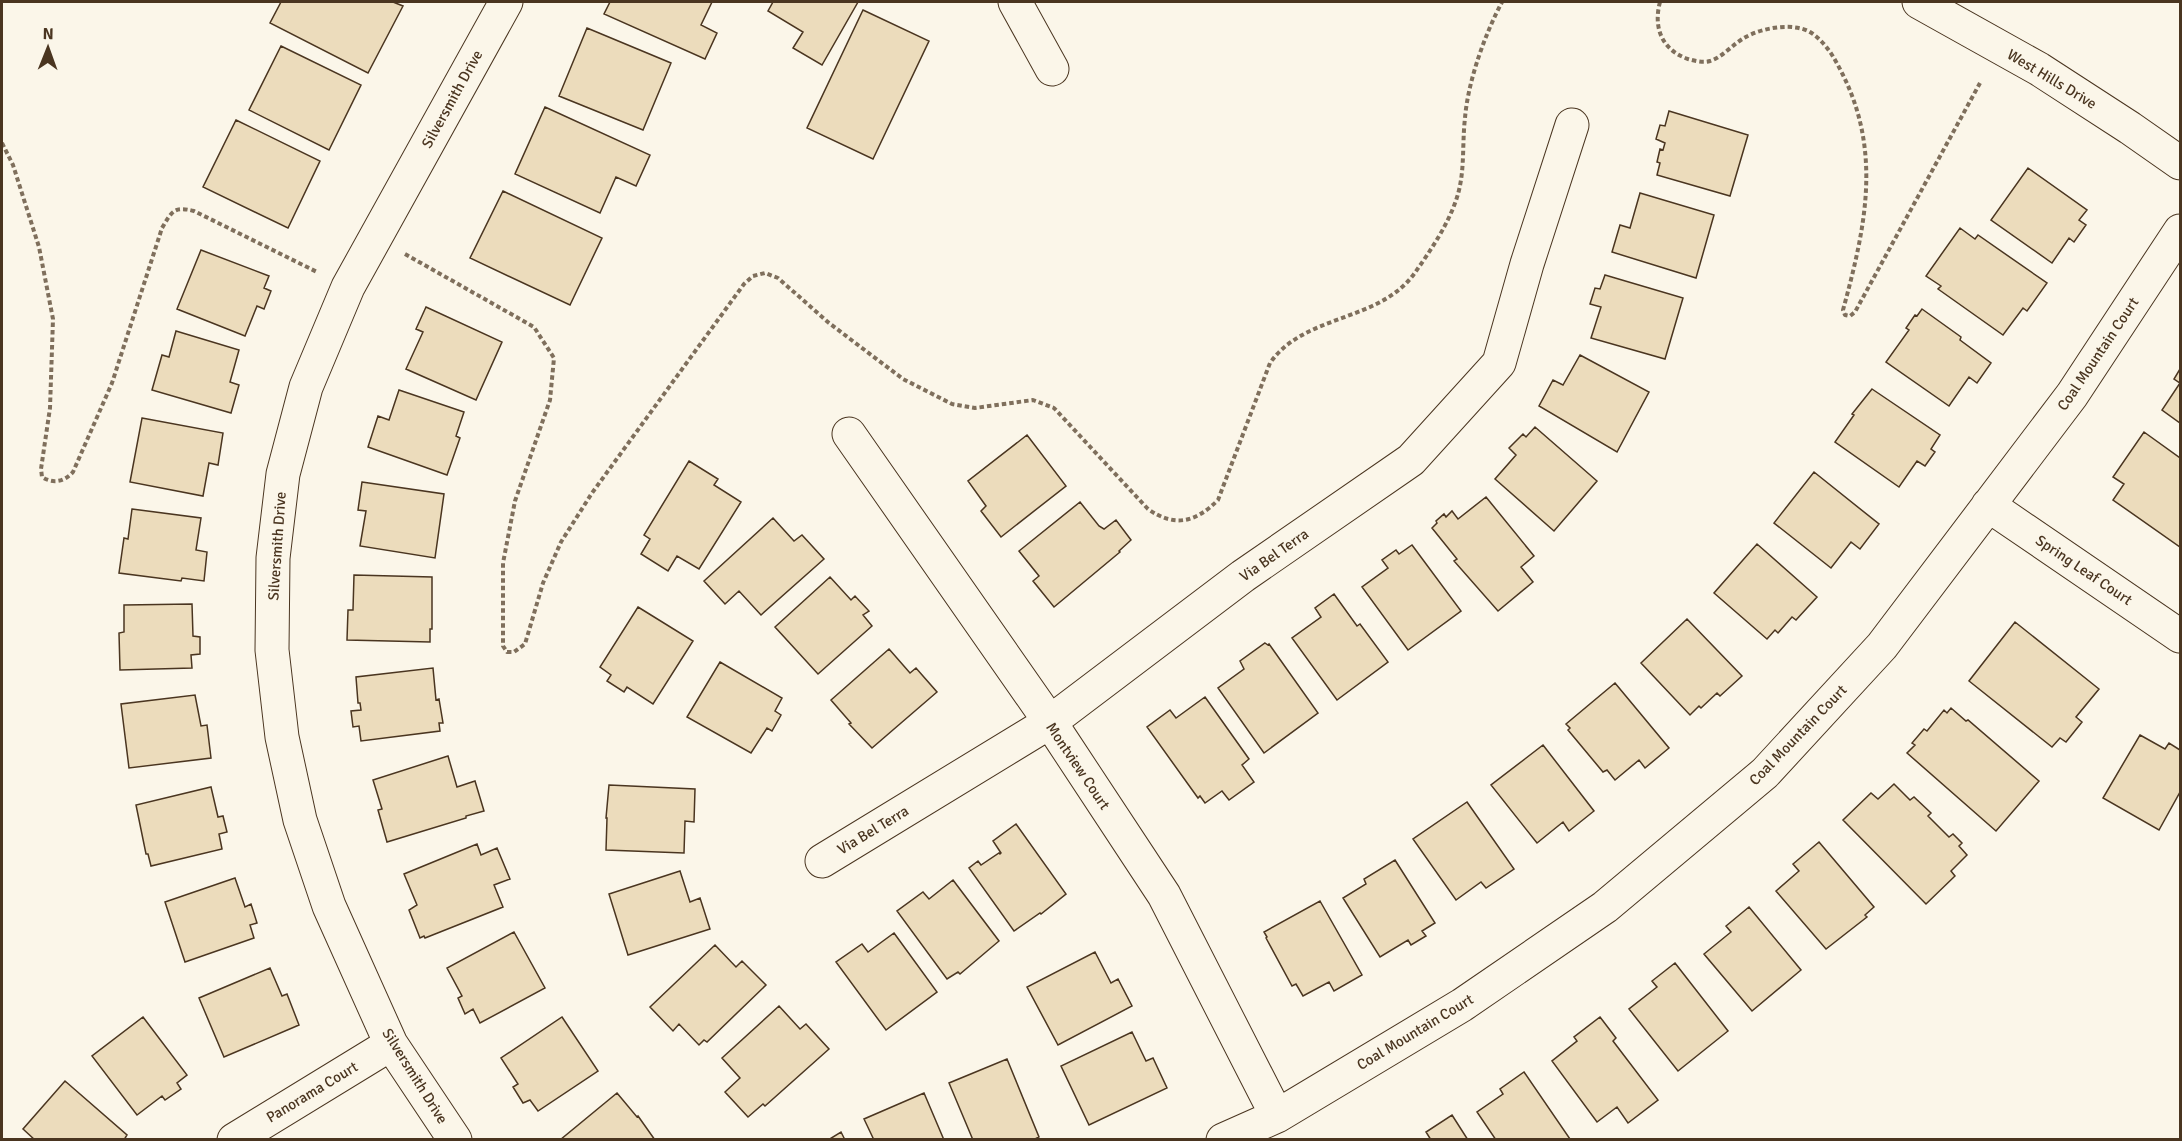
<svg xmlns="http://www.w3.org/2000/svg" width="2182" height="1141" font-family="Signika,sans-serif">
<rect width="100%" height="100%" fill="#fbf6e9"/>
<!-- building -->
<path fill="#ecdcbc" stroke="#4a3520" stroke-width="1.5" d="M 281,2 L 393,2 L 403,6 L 368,73 L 270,23 Z
M 610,2 L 712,2 L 701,25 L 717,33 L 705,59 L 604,14 Z
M 773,2 L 858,2 L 822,65 L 793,48 L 803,32 L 768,11 Z
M 863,10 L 929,41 L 873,159 L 807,128 Z
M 587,28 L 671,63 L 643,130 L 559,96 Z
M 281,46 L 361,85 L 329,150 L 249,110 Z
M 545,107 L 650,155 L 636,186 L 616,177 L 600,213 L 515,174 Z
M 1669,111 L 1748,135 L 1730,196 L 1657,175 L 1660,163 L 1657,162 L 1660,149 L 1663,150 L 1665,143 L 1656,139 L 1660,125 L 1665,126 Z
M 236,120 L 320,161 L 288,228 L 203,187 Z
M 2028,168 L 2087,210 L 2079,220 L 2086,225 L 2074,242 L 2069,238 L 2052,263 L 1991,220 Z
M 503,191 L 602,238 L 570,305 L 470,258 Z
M 1640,193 L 1714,215 L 1696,278 L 1612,252 L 1620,225 L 1630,228 Z
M 1960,228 L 1975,239 L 1978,235 L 2047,283 L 2027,311 L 2023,308 L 2003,335 L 1938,289 L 1941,286 L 1926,276 Z
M 201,250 L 269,276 L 264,288 L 271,291 L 264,309 L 257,306 L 245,336 L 177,309 Z
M 1605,275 L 1683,298 L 1665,359 L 1591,338 L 1601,307 L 1590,304 L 1595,288 L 1600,289 Z
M 426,307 L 502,342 L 476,400 L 406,369 L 423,332 L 416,329 Z
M 1922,309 L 1961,337 L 1960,340 L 1991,363 L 1977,383 L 1969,377 L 1949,406 L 1886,362 L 1909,330 L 1906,328 L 1915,315 L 1917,316 Z
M 176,331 L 239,350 L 230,382 L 239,385 L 231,413 L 152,390 L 162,355 L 169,357 Z
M 1580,355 L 1649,392 L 1617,452 L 1539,406 L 1553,380 L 1563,385 Z
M 2180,369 L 2180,383 L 2174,379 Z
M 2180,383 L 2180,423 L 2162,410 Z
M 1872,389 L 1940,435 L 1931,449 L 1935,452 L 1925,466 L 1917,461 L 1899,487 L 1835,442 L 1854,415 L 1852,414 Z
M 399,390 L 464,412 L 456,436 L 460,438 L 447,475 L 368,447 L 378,416 L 389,420 Z
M 142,418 L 223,433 L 218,465 L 209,463 L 203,496 L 130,482 Z
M 1535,427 L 1597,481 L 1554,531 L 1495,479 L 1516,455 L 1509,448 L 1523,434 L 1526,437 Z
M 2144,432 L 2180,458 L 2180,547 L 2113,500 L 2124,484 L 2113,477 Z
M 1027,435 L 1066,486 L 1001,537 L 981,511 L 986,506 L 968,481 Z
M 689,461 L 718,479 L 714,485 L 741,502 L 699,569 L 677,556 L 668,571 L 641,554 L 650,539 L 644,535 Z
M 1814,472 L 1879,524 L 1860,549 L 1851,542 L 1831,568 L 1774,523 Z
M 362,482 L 444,494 L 435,558 L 360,546 L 366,511 L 358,510 Z
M 1486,497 L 1534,556 L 1521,567 L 1533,582 L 1498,611 L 1454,561 L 1457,559 L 1432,528 L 1437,523 L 1436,521 L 1444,514 L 1446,517 L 1452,511 L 1458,519 Z
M 1080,502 L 1099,526 L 1104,529 L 1116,520 L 1131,540 L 1119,551 L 1120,552 L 1054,607 L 1033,581 L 1039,576 L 1019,551 Z
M 132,509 L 201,518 L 196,550 L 207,552 L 204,581 L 182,578 L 181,581 L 119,573 L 124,538 L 128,539 Z
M 773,518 L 794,541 L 802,535 L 824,559 L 761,615 L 739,591 L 725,604 L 704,581 Z
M 1757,544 L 1817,597 L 1796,620 L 1792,617 L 1778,633 L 1775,630 L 1767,639 L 1714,593 Z
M 1412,545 L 1461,611 L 1408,650 L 1362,587 L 1388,568 L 1382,560 L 1396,550 L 1399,554 Z
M 354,575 L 432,577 L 432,629 L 430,629 L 430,642 L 347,640 L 348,610 L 353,610 Z
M 830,577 L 851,600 L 855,596 L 869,611 L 863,615 L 872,626 L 818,674 L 775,627 Z
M 1334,594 L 1357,626 L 1360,624 L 1388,662 L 1337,700 L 1292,638 L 1321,617 L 1315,608 Z
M 192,604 L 193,636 L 200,637 L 200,654 L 191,655 L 192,668 L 120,670 L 119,633 L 124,632 L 124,605 Z
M 638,607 L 693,641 L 653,704 L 627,687 L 624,692 L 607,681 L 611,675 L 600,667 Z
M 1687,619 L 1742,676 L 1720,696 L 1717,693 L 1701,708 L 1699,706 L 1690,715 L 1641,663 Z
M 2015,622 L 2099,689 L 2076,717 L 2082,722 L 2066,742 L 2060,738 L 2052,747 L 1969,681 Z
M 1265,643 L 1268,645 L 1269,644 L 1318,713 L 1264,753 L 1218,688 L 1244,669 L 1240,661 Z
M 889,649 L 910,673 L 916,668 L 937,692 L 872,748 L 849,724 L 851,723 L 831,700 Z
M 720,662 L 782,698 L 775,711 L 781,715 L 772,731 L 767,728 L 751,753 L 687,717 Z
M 433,668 L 436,700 L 439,699 L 443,723 L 439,723 L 440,731 L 361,741 L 359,726 L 353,727 L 351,711 L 361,710 L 360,703 L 358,703 L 356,677 Z
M 1615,683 L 1669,748 L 1645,768 L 1639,760 L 1615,780 L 1607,770 L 1603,772 L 1568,730 L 1570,728 L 1566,724 Z
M 195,695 L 201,726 L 207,725 L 211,758 L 129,768 L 121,704 Z
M 1205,697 L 1249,759 L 1242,765 L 1254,782 L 1229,800 L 1222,791 L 1205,803 L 1200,796 L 1198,798 L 1147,727 L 1170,710 L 1176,718 Z
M 1951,708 L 1966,721 L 1968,720 L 2039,781 L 1996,831 L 1907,753 L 1915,745 L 1912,743 L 1924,729 L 1927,731 L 1944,710 L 1947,713 Z
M 2140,735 L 2165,749 L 2169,743 L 2180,750 L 2180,792 L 2159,830 L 2103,798 Z
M 1543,745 L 1594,811 L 1569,831 L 1563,822 L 1537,843 L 1491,785 Z
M 448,756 L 457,787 L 475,781 L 484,811 L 466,816 L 466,818 L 387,842 L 378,810 L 382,809 L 373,780 Z
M 1894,784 L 1910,800 L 1914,797 L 1931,813 L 1928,816 L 1949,837 L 1953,834 L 1962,843 L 1959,846 L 1967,855 L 1951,871 L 1955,876 L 1926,904 L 1843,820 L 1871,793 L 1878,799 Z
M 609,785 L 695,789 L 694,822 L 685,821 L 684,853 L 606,850 L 607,818 L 606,818 Z
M 211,787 L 218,817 L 223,816 L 227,832 L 219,834 L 222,849 L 151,866 L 148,854 L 146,854 L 136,805 Z
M 1467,802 L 1514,869 L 1486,888 L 1481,882 L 1456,900 L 1413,839 Z
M 1016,824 L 1066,894 L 1041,914 L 1040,913 L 1014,931 L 969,868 L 978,861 L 981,865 L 999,853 L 1000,854 L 1001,853 L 993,841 Z
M 1819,842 L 1874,907 L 1865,915 L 1867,917 L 1826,949 L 1776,891 L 1799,871 L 1793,864 Z
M 477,844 L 481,855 L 497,848 L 510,879 L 494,885 L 503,907 L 425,938 L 424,936 L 420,938 L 409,910 L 417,905 L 404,874 Z
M 1395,860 L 1435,923 L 1422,931 L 1426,936 L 1411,945 L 1408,940 L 1380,957 L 1343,898 L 1366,884 L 1364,879 Z
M 680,871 L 690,902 L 700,898 L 710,929 L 628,955 L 609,894 Z
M 235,878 L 245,907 L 251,904 L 257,923 L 250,925 L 254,938 L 185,962 L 165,902 Z
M 953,880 L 999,941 L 960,974 L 958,972 L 947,979 L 897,911 L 923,892 L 929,899 Z
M 1320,901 L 1362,975 L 1334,991 L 1329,982 L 1303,996 L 1296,984 L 1292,986 L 1266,938 L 1267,937 L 1264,932 Z
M 1749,907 L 1801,970 L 1752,1011 L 1704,954 L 1731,932 L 1726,926 Z
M 514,932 L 545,988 L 480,1023 L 473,1009 L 465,1014 L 458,998 L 462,996 L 447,968 Z
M 894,933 L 937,992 L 886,1030 L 836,962 L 862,944 L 868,952 Z
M 715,945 L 736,967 L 742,961 L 766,985 L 707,1042 L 704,1040 L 699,1045 L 679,1024 L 673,1031 L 650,1007 Z
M 1095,952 L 1111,983 L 1118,979 L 1132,1006 L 1058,1045 L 1027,987 Z
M 1675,963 L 1728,1031 L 1678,1071 L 1629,1009 L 1657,987 L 1652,981 Z
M 270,968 L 282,996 L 287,994 L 299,1025 L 224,1057 L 199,998 Z
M 779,1006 L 800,1029 L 806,1024 L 829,1049 L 765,1106 L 763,1104 L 748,1117 L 725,1092 L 740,1078 L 722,1058 Z
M 143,1017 L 187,1075 L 177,1083 L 181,1089 L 165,1100 L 162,1096 L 137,1115 L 92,1056 Z
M 562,1017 L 598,1071 L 538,1111 L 530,1100 L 523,1103 L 513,1087 L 518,1084 L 501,1058 Z
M 1600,1017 L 1616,1038 L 1613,1041 L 1658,1100 L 1628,1123 L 1617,1107 L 1597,1122 L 1552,1061 L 1577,1041 L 1574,1037 Z
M 1132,1032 L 1146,1061 L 1153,1058 L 1167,1088 L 1089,1125 L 1061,1066 Z
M 1007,1059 L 1039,1137 L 1033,1140 L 973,1140 L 949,1083 Z
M 1524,1072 L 1570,1139 L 1496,1140 L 1477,1112 L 1503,1094 L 1500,1089 Z
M 65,1081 L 127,1135 L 124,1140 L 35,1140 L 23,1129 Z
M 617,1093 L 637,1117 L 638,1116 L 655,1140 L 560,1140 Z
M 924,1093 L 944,1140 L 874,1140 L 864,1119 Z
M 1452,1115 L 1468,1140 L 1431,1140 L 1426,1132 Z
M 841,1132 L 845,1140 L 828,1140 Z"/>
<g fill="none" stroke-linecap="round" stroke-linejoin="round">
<!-- minor casing -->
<g stroke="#4a3520" stroke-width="35">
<path id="minor" d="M 1015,2 L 1052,69
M 1919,2 L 2039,69 L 2130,128 L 2180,163
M 849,434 L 1050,722 L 1164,895 L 1277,1116
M 1988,505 L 2180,636
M 822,861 L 1050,722 L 1243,576 L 1411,460 L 1499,363 L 1527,264 L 1572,125
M 234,1140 L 391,1044
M 455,1140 L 391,1044 L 329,906 L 300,820 L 282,737 L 272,650 L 273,558 L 283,474 L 306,387 L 348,287 L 506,2
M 1223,1140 L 1277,1116 L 1462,1005 L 1605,907 L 1765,773 L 1882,646 L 2072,395 L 2180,231"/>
</g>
<!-- path -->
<path stroke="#7f6f5c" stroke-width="4" stroke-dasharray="4.5 3" stroke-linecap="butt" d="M 1660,2 C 1653,28 1662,50 1688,59 C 1695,61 1703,63 1710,61 C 1723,57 1733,44 1744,38 C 1761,28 1792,22 1810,32 C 1826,42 1835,59 1843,75 C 1882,154 1865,229 1843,310 L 1845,315 L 1850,316 L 1855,312 L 1980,83
M 2,143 L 13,165 L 39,247 L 53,319 L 50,408 L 41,469 L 42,477 C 53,484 64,482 73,472 L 112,383 L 162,228 C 172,211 174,206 194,211 L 317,272
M 405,254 L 534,327 L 554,358 L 550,400 L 515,501 L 503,563 L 503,646 L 507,652 L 514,652 L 525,644 L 543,583 L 561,542 L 592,493 L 744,284 L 753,276 L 765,273 L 778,278 L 829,323 L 903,379 L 952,404 L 975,408 L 1033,400 L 1054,408 L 1148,509 C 1175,528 1196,522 1218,500 L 1270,363 C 1304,314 1379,322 1414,274 C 1431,250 1450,222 1458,194 C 1465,169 1462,144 1465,118 C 1468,81 1485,34 1502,2"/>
<!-- minor -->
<use href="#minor" stroke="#fbf6e9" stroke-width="33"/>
</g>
<g text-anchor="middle" stroke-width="4.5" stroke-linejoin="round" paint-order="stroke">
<!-- street labels -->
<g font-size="15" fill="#4a3520" stroke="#fbf6e9">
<text transform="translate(2052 79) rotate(31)" y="5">West Hills Drive</text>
<text transform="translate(452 99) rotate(-61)" y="5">Silversmith Drive</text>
<text transform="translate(2098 354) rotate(-56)" y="5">Coal Mountain Court</text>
<text transform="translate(277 546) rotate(-86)" y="5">Silversmith Drive</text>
<text transform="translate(1274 555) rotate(-35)" y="5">Via Bel Terra</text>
<text transform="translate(2084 570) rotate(34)" y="5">Spring Leaf Court</text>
<text transform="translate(1798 735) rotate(-46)" y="5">Coal Mountain Court</text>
<text transform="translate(1078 766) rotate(56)" y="5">Montview Court</text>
<text transform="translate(873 830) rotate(-31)" y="5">Via Bel Terra</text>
<text transform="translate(1415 1032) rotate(-31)" y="5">Coal Mountain Court</text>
<text transform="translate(415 1076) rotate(58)" y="5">Silversmith Drive</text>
<text transform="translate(312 1092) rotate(-31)" y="5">Panorama Court</text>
</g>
</g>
<!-- border -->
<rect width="2182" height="1141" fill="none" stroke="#4a3520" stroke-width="6"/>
<!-- north arrow -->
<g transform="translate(48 48) rotate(1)" stroke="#fbf6e9" stroke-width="4.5" paint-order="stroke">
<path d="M0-4.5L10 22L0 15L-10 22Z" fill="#4a3520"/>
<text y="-9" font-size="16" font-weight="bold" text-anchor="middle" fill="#4a3520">N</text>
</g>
</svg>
